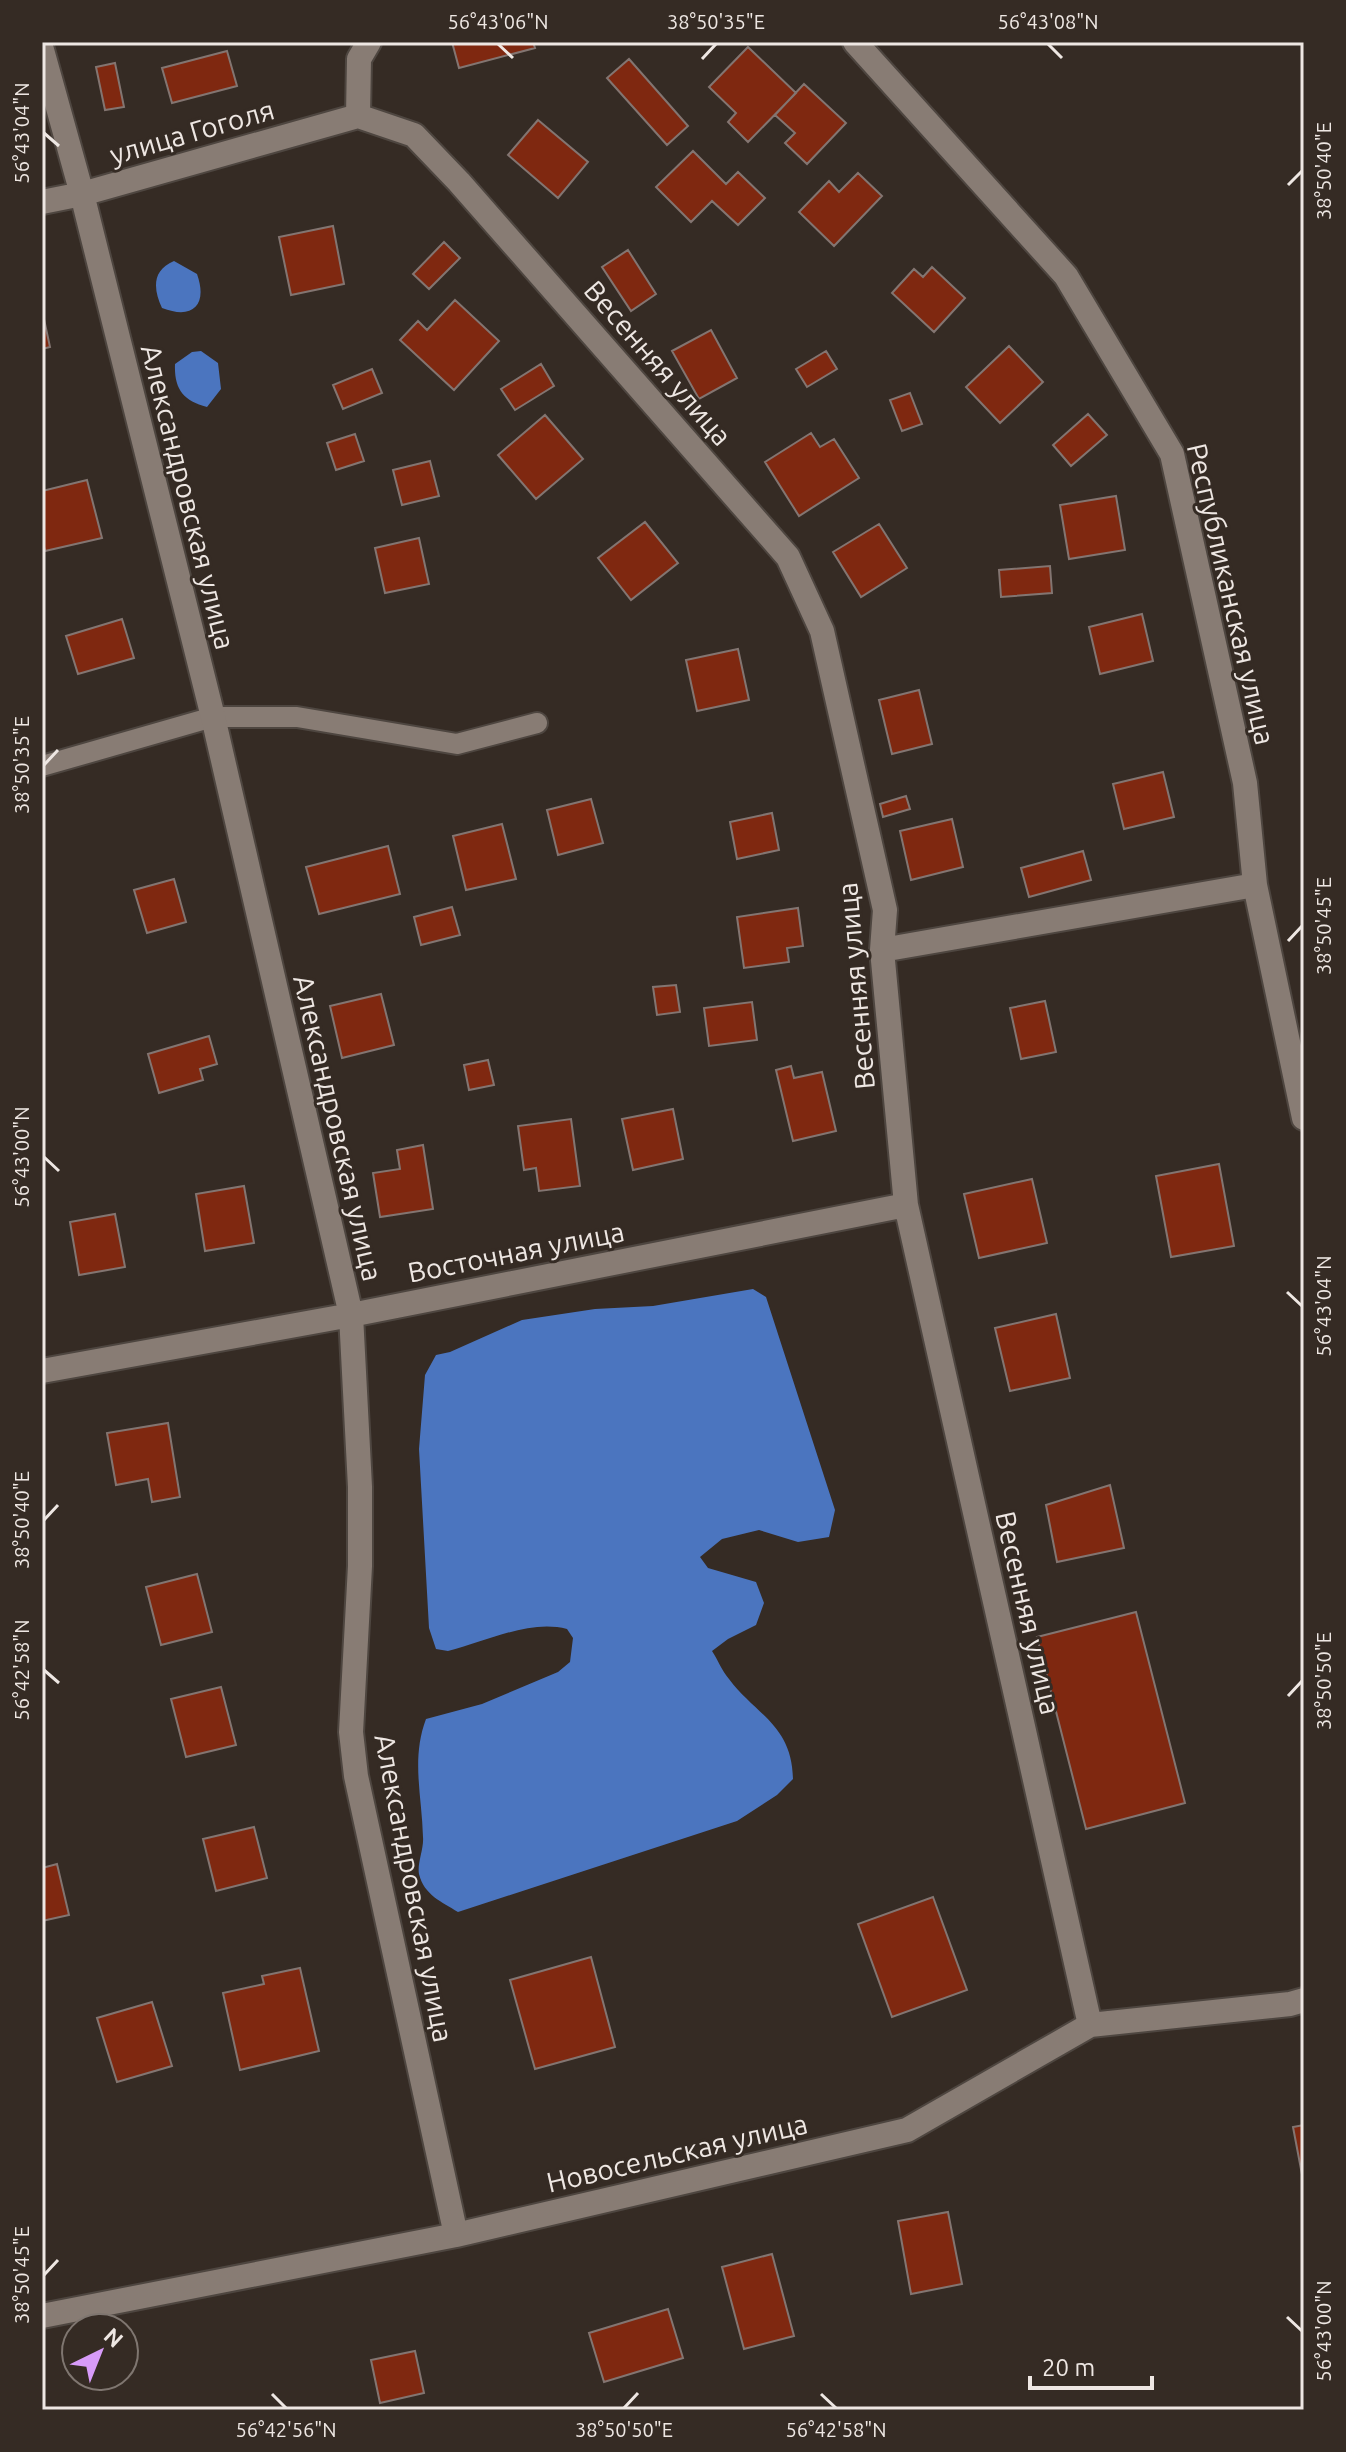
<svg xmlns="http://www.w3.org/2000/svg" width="1346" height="2452" font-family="Ubuntu,sans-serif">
<rect width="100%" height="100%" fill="#352b24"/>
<!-- water -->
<path fill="#4b75bf" d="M 174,261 L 197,274 C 208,305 193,320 162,308 C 153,289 152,270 174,261 Z
M 201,351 L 218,363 L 221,389 L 207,407 C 183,401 174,389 175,364 L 192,352 Z
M 753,1289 L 766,1297 L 835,1510 L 829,1537 L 798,1542 L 759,1530 L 722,1539 L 700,1557 L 708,1568 L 756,1582 L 764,1603 L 756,1625 L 728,1639 L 712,1651 C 718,1660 722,1671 729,1679 C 756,1715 792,1725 793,1779 L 777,1795 L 737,1821 L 458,1912 C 442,1902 424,1895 419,1874 C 417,1863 424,1849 423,1837 C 422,1796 411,1759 426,1719 L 482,1704 L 558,1672 L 570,1662 L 573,1638 L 567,1629 C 529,1619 485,1642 448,1651 L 436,1649 L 429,1628 L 419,1449 L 425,1375 L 436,1355 L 450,1352 L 522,1320 L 595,1309 L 653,1306 Z"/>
<!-- building -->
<path fill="#7f2810" stroke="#837571" stroke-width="2" d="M 452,42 L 533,42 L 535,48 L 459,68 Z
M 748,47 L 796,93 L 748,142 L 728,122 L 736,113 L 709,87 Z
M 227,51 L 237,86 L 172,103 L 162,68 Z
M 629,59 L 688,126 L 667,145 L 607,78 Z
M 115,63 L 124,107 L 105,110 L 96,67 Z
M 804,84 L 846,123 L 807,164 L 785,143 L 795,133 L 775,115 Z
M 538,120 L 588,162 L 558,198 L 508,155 Z
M 693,151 L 726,184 L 738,172 L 765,198 L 738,225 L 712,201 L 691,222 L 656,187 Z
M 858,173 L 882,196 L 834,246 L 799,212 L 829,181 L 839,192 Z
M 333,226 L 344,284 L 291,295 L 279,237 Z
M 444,242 L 460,258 L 429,289 L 413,274 Z
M 628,250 L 656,294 L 631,311 L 602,267 Z
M 932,267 L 965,298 L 934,332 L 892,293 L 914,269 L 923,277 Z
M 455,300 L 499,341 L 454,390 L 400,340 L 418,321 L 427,330 Z
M 42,310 L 50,347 L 42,349 Z
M 711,330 L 737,378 L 699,399 L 672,351 Z
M 1009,346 L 1043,382 L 1000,423 L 966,387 Z
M 826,351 L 837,369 L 807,387 L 796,369 Z
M 541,364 L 554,386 L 515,410 L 501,389 Z
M 372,369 L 382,393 L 343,409 L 333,385 Z
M 910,393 L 922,424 L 902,431 L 890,400 Z
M 1088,414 L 1107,435 L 1071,466 L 1053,445 Z
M 545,415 L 583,459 L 536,499 L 498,455 Z
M 811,433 L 820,447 L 834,439 L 859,478 L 799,516 L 765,462 Z
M 355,434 L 364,461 L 336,470 L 327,443 Z
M 430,461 L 439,496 L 402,505 L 393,470 Z
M 87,480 L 102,538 L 45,551 L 42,539 L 42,491 Z
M 1116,496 L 1125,550 L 1069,559 L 1060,505 Z
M 645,522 L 678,563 L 631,600 L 598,558 Z
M 879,524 L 907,568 L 861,597 L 833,552 Z
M 419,538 L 429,584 L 385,593 L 375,548 Z
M 1050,566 L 1052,593 L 1001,597 L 999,570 Z
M 1142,614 L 1153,661 L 1100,674 L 1089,627 Z
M 122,619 L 134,658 L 78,674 L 66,636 Z
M 738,649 L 749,700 L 697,711 L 686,660 Z
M 919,690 L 932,744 L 892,754 L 879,700 Z
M 1163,772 L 1174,817 L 1124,829 L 1113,784 Z
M 906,796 L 910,809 L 883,817 L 880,804 Z
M 591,799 L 603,843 L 558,855 L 547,810 Z
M 772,813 L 779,850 L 737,859 L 730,822 Z
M 952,819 L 963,867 L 911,880 L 900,831 Z
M 502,824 L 516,879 L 466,890 L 453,836 Z
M 388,846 L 400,894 L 319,914 L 306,867 Z
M 1083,851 L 1091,880 L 1029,897 L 1021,868 Z
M 174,879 L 186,922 L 147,933 L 134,890 Z
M 452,907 L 460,935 L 421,945 L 414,917 Z
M 798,908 L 803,946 L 787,948 L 789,962 L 744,968 L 737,917 Z
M 676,985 L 680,1012 L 657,1015 L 653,987 Z
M 381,994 L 394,1045 L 342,1058 L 330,1006 Z
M 1045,1001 L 1056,1052 L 1021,1059 L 1010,1008 Z
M 752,1002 L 757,1040 L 709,1046 L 704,1008 Z
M 209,1036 L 217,1064 L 200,1069 L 203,1080 L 159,1093 L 148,1054 Z
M 488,1060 L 494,1085 L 469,1090 L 464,1065 Z
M 791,1066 L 794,1078 L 822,1072 L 836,1131 L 793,1141 L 776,1070 Z
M 673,1109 L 683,1159 L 633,1170 L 622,1119 Z
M 571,1119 L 580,1186 L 539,1191 L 536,1168 L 524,1170 L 518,1126 Z
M 423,1145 L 433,1209 L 380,1217 L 373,1173 L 400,1169 L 397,1150 Z
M 1219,1164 L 1234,1246 L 1171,1257 L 1156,1176 Z
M 1032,1179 L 1047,1243 L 979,1258 L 964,1194 Z
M 244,1186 L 254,1243 L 205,1251 L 196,1194 Z
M 115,1214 L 125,1267 L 79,1275 L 70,1222 Z
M 1056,1314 L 1070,1378 L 1010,1391 L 995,1328 Z
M 168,1423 L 180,1497 L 152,1502 L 148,1479 L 116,1485 L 107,1433 Z
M 1110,1485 L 1124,1548 L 1057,1562 L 1046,1505 Z
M 197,1574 L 212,1632 L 161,1645 L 146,1587 Z
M 1136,1612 L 1185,1803 L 1086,1829 L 1037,1637 Z
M 221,1687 L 236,1745 L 186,1757 L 171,1699 Z
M 254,1827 L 267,1878 L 216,1891 L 203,1839 Z
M 57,1864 L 69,1915 L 42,1921 L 42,1868 Z
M 933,1897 L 967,1990 L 892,2017 L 858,1924 Z
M 591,1957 L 615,2047 L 535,2069 L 510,1980 Z
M 300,1968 L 319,2051 L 240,2070 L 223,1993 L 264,1984 L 262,1976 Z
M 152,2002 L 172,2066 L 117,2082 L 97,2018 Z
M 1304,2125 L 1304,2185 L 1293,2127 Z
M 948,2212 L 962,2284 L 911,2294 L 898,2221 Z
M 772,2254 L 794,2336 L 744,2349 L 722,2267 Z
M 668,2309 L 683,2358 L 604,2382 L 589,2333 Z
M 415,2351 L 424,2393 L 380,2403 L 371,2360 Z"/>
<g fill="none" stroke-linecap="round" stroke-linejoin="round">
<!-- lane casing -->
<g stroke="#4e4640" stroke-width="24">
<path id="lane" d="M 42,766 L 213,717 L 297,717 L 457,744 L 537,723"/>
</g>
<!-- street casing -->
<g stroke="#4e4640" stroke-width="28">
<path id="street" d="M 855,42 L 1066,276 L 1172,454 L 1245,783 L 1255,885 L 1304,1118
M 42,50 L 82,194 L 213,717 L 351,1315 L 360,1487 L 360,1566 L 351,1732 L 356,1776 L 456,2235
M 358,116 L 414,135 L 459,182 L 788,557 L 822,631 L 885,910 L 882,950 L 906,1205 L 1090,2025
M 358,116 L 359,59 L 369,42
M 42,202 L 82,194 L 358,116
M 882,950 L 1255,885
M 42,1371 L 351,1315 L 906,1205
M 42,2316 L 456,2235 L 907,2130 L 1090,2025 L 1290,2004 L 1304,2000"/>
</g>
<!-- lane -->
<use href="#lane" stroke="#887c74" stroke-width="20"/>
<!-- street -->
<use href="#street" stroke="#887c74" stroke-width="24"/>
</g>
<!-- ticks -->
<path fill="none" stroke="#eee7e3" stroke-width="3" d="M 498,44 L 513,58M 1048,44 L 1062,58M 702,59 L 716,44M 44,133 L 59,146M 1288,185 L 1302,171M 44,765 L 58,750M 1288,941 L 1302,926M 44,1157 L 59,1171M 1287,1292 L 1302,1306M 44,1520 L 58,1505M 44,1670 L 59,1683M 1288,1696 L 1302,1681M 44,2275 L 58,2260M 1287,2317 L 1302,2331M 272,2394 L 286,2408M 821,2394 L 836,2408M 624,2408 L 638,2393"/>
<g text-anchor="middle" stroke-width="6" stroke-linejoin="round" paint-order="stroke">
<!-- street labels -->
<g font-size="28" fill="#eee7e3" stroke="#352b24">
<text transform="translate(192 132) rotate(-16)" y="10">улица Гоголя</text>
<text transform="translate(658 363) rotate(49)" y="10">Весенняя улица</text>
<text transform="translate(188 497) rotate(76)" y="10">Александровская улица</text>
<text transform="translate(1231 594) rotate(77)" y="10">Республиканская улица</text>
<text transform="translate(856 986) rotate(-95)" y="10">Весенняя улица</text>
<text transform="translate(338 1128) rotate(77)" y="10">Александровская улица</text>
<text transform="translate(516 1252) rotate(-11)" y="10">Восточная улица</text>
<text transform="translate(1028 1613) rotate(77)" y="10">Весенняя улица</text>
<text transform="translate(414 1888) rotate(79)" y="10">Александровская улица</text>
<text transform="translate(677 2153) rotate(-13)" y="10">Новосельская улица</text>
</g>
</g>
<!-- border -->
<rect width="1346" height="2452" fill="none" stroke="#352b24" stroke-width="88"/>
<!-- north arrow -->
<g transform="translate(100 2352) rotate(43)"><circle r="38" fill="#352b24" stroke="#7f7670" stroke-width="2"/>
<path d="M0-6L14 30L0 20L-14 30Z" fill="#d79bf9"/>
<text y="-12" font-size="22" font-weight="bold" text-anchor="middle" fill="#eee7e3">N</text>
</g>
<!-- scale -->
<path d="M1030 2376v12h122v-12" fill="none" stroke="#eee7e3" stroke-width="4"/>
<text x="1042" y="2376" font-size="24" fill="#eee7e3" stroke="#352b24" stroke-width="6" paint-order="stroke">20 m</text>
<rect x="44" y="44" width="1258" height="2364" fill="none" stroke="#eee7e3" stroke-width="3"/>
<g font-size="20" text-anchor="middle" fill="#eee7e3">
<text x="498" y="29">56°43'06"N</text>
<text x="716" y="29">38°50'35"E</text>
<text x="1048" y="29">56°43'08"N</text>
<text transform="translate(22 133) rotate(-90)" y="7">56°43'04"N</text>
<text transform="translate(1324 171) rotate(-90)" y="7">38°50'40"E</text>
<text transform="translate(22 765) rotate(-90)" y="7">38°50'35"E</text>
<text transform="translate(1324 926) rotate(-90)" y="7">38°50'45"E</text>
<text transform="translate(22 1157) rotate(-90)" y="7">56°43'00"N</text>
<text transform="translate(1324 1306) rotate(-90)" y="7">56°43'04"N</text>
<text transform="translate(22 1520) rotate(-90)" y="7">38°50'40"E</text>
<text transform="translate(22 1670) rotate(-90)" y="7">56°42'58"N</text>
<text transform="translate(1324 1681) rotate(-90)" y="7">38°50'50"E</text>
<text transform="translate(22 2275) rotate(-90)" y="7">38°50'45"E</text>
<text transform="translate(1324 2331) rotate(-90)" y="7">56°43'00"N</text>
<text x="286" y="2437">56°42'56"N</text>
<text x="624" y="2437">38°50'50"E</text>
<text x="836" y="2437">56°42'58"N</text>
</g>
</svg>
